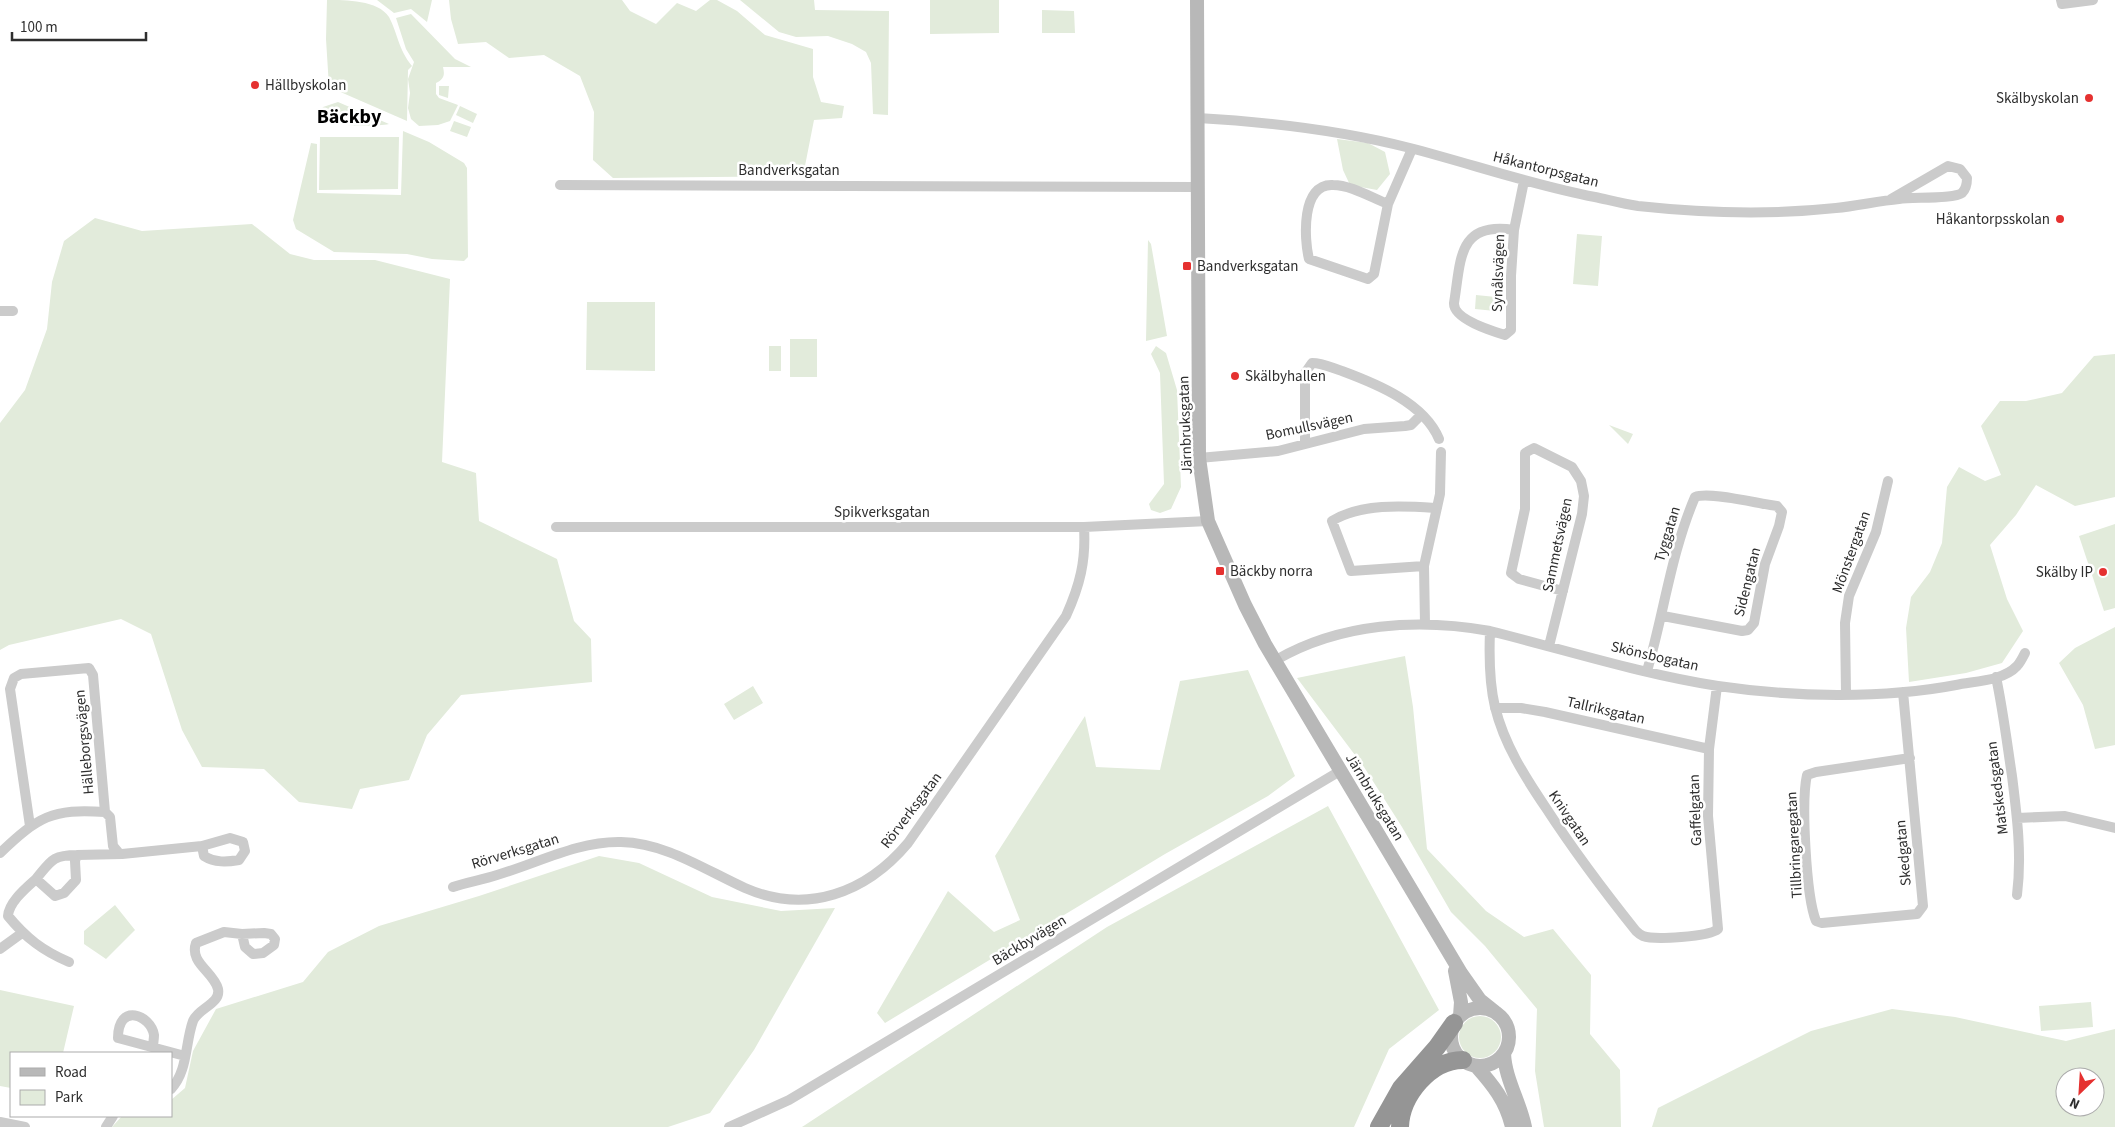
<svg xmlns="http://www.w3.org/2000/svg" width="2115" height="1127" font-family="'Source Sans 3',sans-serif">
<rect width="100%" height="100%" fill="#fff"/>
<!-- green -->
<path fill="#e2ebdb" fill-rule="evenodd" d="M 327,0 C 346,0 378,0 389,17 C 398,34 398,49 412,66 L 408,70 L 407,121 L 329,87 L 326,39 Z
M 377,0 L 432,0 L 427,22 L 411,9 L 394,13 Z
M 449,0 L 622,0 L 630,11 L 656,24 L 677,3 L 696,11 L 710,0 L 717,0 L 737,11 L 765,35 L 813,49 L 813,77 L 821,102 L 844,106 L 842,118 L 814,120 L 803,176 L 613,178 L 593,160 L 594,112 L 580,76 L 544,55 L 509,58 L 486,42 L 458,44 L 451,19 Z
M 740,0 L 814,0 L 815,10 L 889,11 L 888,115 L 873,114 L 871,63 L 866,52 L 852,44 L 828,36 L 796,37 L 779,32 Z
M 930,0 L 999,0 L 999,33 L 930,34 Z
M 1042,10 L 1074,11 L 1075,33 L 1042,33 Z
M 411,14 L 455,59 L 471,67 L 443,67 C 445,75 444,79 436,83 L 436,94 L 439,98 L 458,105 L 450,121 L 438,125 L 419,126 L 411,119 L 408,108 L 410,93 L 408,79 L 414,62 L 406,49 L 396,18 Z
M 439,86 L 449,86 L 448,98 L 439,95 Z
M 338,102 L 389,124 C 374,127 328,128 319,114 L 323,107 Z
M 460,106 L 477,114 L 473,123 L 456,115 Z
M 454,121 L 471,127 L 467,137 L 450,131 Z
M 403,131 L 429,142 L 464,163 L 467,168 L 468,257 L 464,261 L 432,259 L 407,254 L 334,252 L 296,229 L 293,220 L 311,143 L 317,144 L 317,193 L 401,195 Z
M 320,137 L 399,137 L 398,189 L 319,190 Z
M 1337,139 L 1368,143 L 1385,152 L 1390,174 L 1377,190 L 1350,185 L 1343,170 Z
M 95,218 L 142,231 L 252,224 L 290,254 L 314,260 L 375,260 L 450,279 L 442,462 L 476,473 L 479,521 L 557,559 L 574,621 L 591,639 L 592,682 L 461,695 L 427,735 L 409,780 L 360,789 L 352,809 L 299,802 L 264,769 L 202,767 L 182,730 L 151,634 L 121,619 L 9,645 L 0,650 L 0,423 L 25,390 L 47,329 L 52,282 L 64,241 Z
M 1577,234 L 1602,236 L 1598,286 L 1573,284 Z
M 1148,240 L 1151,244 L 1167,336 L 1146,341 Z
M 1476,295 L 1496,297 L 1495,311 L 1475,309 Z
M 587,302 L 655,302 L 655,371 L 586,370 Z
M 790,339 L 817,339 L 817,377 L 790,377 Z
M 769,346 L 781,346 L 781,371 L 769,371 Z
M 1156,346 L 1166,353 L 1177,390 L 1181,487 L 1171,509 L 1160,513 L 1151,510 L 1149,504 L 1164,484 L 1160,373 L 1151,354 Z
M 2115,354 L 2115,497 L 2075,506 L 2036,485 L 2016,515 L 1990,545 L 2007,599 L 2023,631 L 2002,663 L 1966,673 L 1909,682 L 1906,628 L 1911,597 L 1930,572 L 1942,543 L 1947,487 L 1959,467 L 1985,481 L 2001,475 L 1981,426 L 2000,401 L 2026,401 L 2062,393 L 2094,356 Z
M 1609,425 L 1633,434 L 1628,444 Z
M 2115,524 L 2115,608 L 2104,611 L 2079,536 Z
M 2115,627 L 2115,745 L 2095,749 L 2083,705 L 2059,663 L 2075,648 Z
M 1405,656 L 1413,707 L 1427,849 L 1486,911 L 1524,937 L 1553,929 L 1591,975 L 1590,1034 L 1620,1070 L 1621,1127 L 1544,1127 L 1535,1071 L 1537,1009 L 1485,946 L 1451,912 L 1402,827 L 1364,767 L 1297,678 Z
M 1248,670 L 1295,776 L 1268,796 L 1165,854 L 885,1023 L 877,1013 L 948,891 L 994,932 L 1020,920 L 995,856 L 1085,716 L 1096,767 L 1160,770 L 1180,681 Z
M 753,686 L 763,703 L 734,720 L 724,704 Z
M 1328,806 L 1439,1010 L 1389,1049 L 1354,1127 L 802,1127 L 1107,927 Z
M 599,856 L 639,863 L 712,897 L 781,911 L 835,908 L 754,1050 L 710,1113 L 668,1127 L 112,1127 L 122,1116 L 171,1116 L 171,1100 L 185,1088 L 193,1051 L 216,1009 L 303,982 L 328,952 L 379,926 L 479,896 Z
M 115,905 L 135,930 L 106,959 L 84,944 L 84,931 Z
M 0,990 L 74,1006 L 63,1053 L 11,1053 L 11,1088 L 0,1086 Z
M 2091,1002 L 2093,1027 L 2041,1031 L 2039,1006 Z
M 1892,1009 L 1955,1017 L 2066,1041 L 2115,1029 L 2115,1127 L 1652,1127 L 1658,1108 L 1811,1031 ZM 2065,1077 L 2095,1077 L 2095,1107 L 2065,1107 Z
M1459 1037a21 21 0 1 1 42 0a21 21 0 1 1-42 0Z"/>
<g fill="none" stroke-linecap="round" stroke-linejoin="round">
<!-- street -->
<path stroke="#cbcbcb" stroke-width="10" d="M 2061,0 L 2062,4 L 2093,0
M 1198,118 C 1270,122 1340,130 1410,148 C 1472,164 1532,185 1595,197 C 1609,200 1623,204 1638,206 C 1703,213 1771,215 1836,208 C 1857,206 1878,201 1899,199 C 1912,197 1954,199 1962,193 C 1966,189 1967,183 1967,178 L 1960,169 L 1948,166 L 1891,199
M 560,185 L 1197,187
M 1388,204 C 1372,198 1351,185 1333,185 C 1301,183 1304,239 1309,259 L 1368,279 L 1374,274 L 1388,204 L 1412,149
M 1514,230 C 1457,221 1461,261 1454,303 C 1453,319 1492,331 1505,335 L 1511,330 L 1511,276 L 1514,230 L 1524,181
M 0,311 L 13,311
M 1305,444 L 1305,373 L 1312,363 C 1323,363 1332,368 1342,371 C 1377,384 1424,403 1439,439
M 1199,458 L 1278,451 L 1364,429 L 1405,426 L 1411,425 L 1421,415
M 556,527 L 1084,527 L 1208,521
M 1424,566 L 1351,571 L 1332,521 C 1361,503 1404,506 1437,508
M 1425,624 L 1424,566 L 1440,494 L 1441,452
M 1490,631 C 1489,656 1489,682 1495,707 C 1504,744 1525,777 1546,808 C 1574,851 1604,891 1636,931 C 1637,932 1641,935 1643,936 C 1654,940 1709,937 1718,929 L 1708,816 L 1709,749 L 1717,686
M 1549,646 L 1582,514 L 1584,496 L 1581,481 L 1572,467 L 1534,448 L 1525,453 L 1525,509 L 1511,573 L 1519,579 L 1563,591
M 1276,660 C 1340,623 1418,618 1490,631 C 1566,650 1641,674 1718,686 C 1792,697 1883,699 1956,685 C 1975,681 2003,681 2017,666 C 2020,663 2023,657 2025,653
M 1647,671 C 1664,613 1671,553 1695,497 C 1709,491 1759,504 1777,506 L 1782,512 L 1779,526 L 1765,564 L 1754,623 L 1748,630 L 1742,631 L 1663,616
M 1996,677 C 2003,710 2007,743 2012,776 C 2017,816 2022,855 2017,895
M 1903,692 L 1923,906 L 1917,914 L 1822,923 L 1816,921 C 1806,896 1801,801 1807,775 L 1816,772 L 1910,758
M 1846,694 L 1845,623 L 1849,596 L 1876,532 L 1888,481
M 1495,708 L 1521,708 L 1545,712 L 1709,749
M 105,812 L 110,817 L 113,846 L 118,852
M 2017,818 L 2065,816 L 2115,828
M 0,853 C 38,817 52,808 105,812 L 93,675 L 89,668 L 21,674 L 14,678 L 10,689 L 30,826
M 77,855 L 122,854 L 202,846 L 230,838 L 243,842 L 245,851 L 239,860 C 227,862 215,863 204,856 L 202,846
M 36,879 C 51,861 52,855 77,855 L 75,861 L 76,880 L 64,893 L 55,896 L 36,879 C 26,888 9,902 8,916 C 26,938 43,951 69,962
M 453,887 C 467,882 482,880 497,875 C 538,863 578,841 621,842 C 666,843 705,870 745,888 C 807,915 866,893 908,843 L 1066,616 C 1080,585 1086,561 1084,527
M 0,949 L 22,933
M 153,1047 C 153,1044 154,1039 154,1035 C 151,1015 118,1002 118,1038 L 185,1056
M 171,1089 C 188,1071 185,1043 193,1021 C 198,1008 221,1004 218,989 C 214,972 189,963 196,943 L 224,932 L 242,934 L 264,933 L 271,934 L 275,939 L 274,945 L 263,953 L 253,954 L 245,947 L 242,934
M 0,1122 L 25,1127
M 106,1127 L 113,1116
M 729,1127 L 789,1100 L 1340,771"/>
<!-- secondary -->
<path stroke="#b8b8b8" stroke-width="14" d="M 1197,0 L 1199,458 L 1208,521 L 1245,605 L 1265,644 L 1461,973 L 1480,1000 L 1495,1012
M 1455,971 L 1461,1002 L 1460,1016
M1451 1037a29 29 0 1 1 58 0a29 29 0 1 1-58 0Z
M 1504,1053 C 1505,1079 1520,1102 1525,1127
M 1476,1066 C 1493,1085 1506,1101 1512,1127"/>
<!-- highway -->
<path stroke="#959595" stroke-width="18" d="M 1379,1127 L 1401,1088 L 1437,1047 L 1454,1023
M 1400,1127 C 1401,1096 1430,1060 1463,1060"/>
</g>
<!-- markers -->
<g fill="#e53130" stroke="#fff" stroke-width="2">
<circle cx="255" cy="85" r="5"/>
<circle cx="2089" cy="98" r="5"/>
<circle cx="2060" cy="219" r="5"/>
<rect x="1182" y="261" width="10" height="10" rx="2.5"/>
<circle cx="1235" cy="376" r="5"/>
<rect x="1215" y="566" width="10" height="10" rx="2.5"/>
<circle cx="2103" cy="572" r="5"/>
</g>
<g text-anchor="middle" stroke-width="5" stroke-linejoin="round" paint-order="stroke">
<!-- poi labels -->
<g font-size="15" fill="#2e2e2e" stroke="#fff" text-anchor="start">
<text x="265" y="90">Hällbyskolan</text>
<text x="2079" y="103" text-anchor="end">Skälbyskolan</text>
<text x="2050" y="224" text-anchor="end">Håkantorpsskolan</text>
<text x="1197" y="271">Bandverksgatan</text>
<text x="1245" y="381">Skälbyhallen</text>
<text x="1230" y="576">Bäckby norra</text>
<text x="2093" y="577" text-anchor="end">Skälby IP</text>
</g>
<!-- street labels -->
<g font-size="15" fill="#2e2e2e" stroke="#fff">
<text transform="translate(1546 169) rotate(14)" y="5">Håkantorpsgatan</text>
<text x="789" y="175">Bandverksgatan</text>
<text transform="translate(1498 273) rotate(-88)" y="5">Synålsvägen</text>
<text transform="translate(1185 425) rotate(-92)" y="5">Järnbruksgatan</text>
<text transform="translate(1309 426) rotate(-12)" y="5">Bomullsvägen</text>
<text x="882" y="517">Spikverksgatan</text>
<text transform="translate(1667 534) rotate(-73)" y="5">Tyggatan</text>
<text transform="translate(1557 545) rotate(-78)" y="5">Sammetsvägen</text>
<text transform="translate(1851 552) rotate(-70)" y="5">Mönstergatan</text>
<text transform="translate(1747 582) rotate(-76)" y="5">Sidengatan</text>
<text transform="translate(1655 656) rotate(13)" y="5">Skönsbogatan</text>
<text transform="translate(1606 710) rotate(13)" y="5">Tallriksgatan</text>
<text transform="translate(84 742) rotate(-95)" y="5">Hälleborgsvägen</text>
<text transform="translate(1997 788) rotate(-97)" y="5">Matskedsgatan</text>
<text transform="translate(1375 797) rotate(59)" y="5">Järnbruksgatan</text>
<text transform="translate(911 810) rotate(-53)" y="5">Rörverksgatan</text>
<text transform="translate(1695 810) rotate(-92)" y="5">Gaffelgatan</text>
<text transform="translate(1570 818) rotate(56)" y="5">Knivgatan</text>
<text transform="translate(1794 845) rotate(-93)" y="5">Tillbringaregatan</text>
<text transform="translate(515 851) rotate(-17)" y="5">Rörverksgatan</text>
<text transform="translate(1903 853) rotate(-95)" y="5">Skedgatan</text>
<text transform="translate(1029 940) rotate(-31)" y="5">Bäckbyvägen</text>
</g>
<!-- district labels -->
<g font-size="20" font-weight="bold" fill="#000" stroke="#fff">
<text x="349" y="123">Bäckby</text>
</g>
</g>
<!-- legend -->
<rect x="10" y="1052" width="162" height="65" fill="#ffffff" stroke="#ababab"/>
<rect x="20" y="1068" width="25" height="8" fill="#b8b8b8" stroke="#ababab"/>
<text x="55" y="1077" font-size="15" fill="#2e2e2e">Road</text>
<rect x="20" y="1090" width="25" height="15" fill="#e2ebdb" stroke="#ababab"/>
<text x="55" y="1102" font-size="15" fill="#2e2e2e">Park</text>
<!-- north arrow -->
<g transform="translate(2080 1092) rotate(205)"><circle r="24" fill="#ffffff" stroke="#ababab"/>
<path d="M0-4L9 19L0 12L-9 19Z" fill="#e53130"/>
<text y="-8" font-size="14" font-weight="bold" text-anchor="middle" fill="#2e2e2e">N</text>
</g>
<!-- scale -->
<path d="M12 32v8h134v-8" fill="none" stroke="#2e2e2e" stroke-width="2.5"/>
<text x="20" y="32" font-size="15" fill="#2e2e2e" stroke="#ffffff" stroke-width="4" paint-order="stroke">100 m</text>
</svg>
